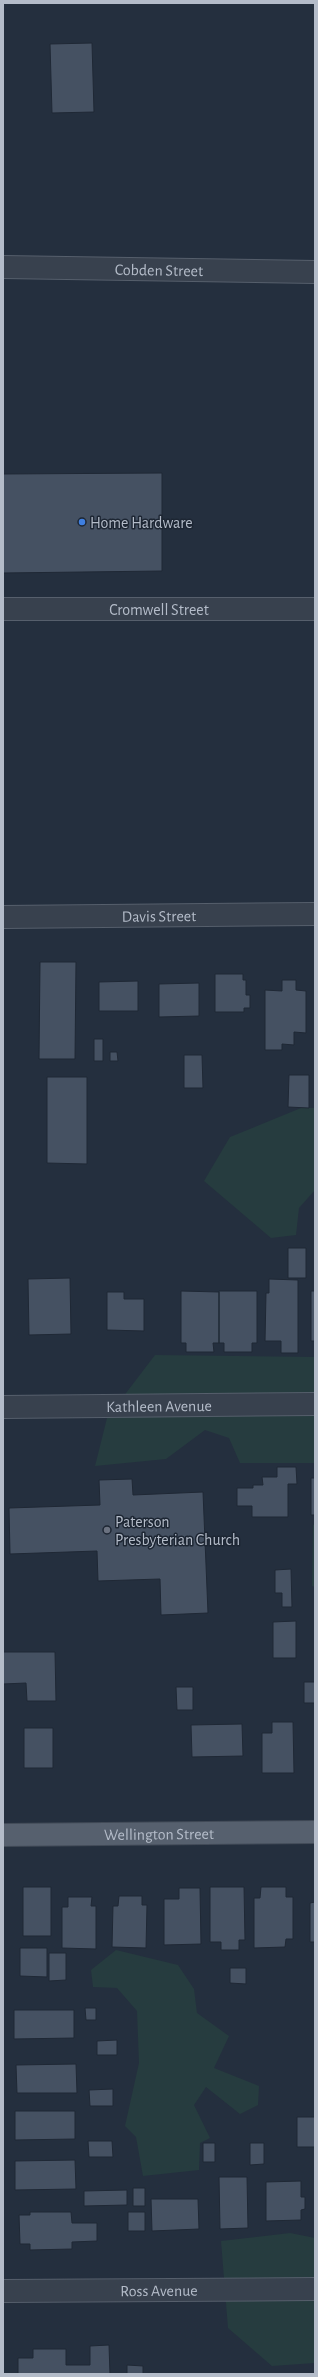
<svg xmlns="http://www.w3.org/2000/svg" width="318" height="2377" font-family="'Alegreya Sans',sans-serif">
<rect width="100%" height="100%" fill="#242f3e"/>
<!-- green -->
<path fill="#263c3f" d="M 301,1108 L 315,1108 L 315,1190 L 299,1208 L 296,1235 L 271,1238 L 204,1181 L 230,1137 Z
M 155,1355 L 315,1357 L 315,1463 L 240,1463 L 229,1438 L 205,1430 L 166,1459 L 95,1466 L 107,1418 Z
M 315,1524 L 315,1587 L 312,1586 L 313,1525 Z
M 116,1950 L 178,1965 L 194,1989 L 197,2013 L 229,2036 L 214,2068 L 259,2086 L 258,2105 L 240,2114 L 206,2087 L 194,2105 L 210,2138 L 200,2143 L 199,2170 L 143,2176 L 136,2137 L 125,2126 L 139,2063 L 137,2011 L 117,1988 L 93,1987 L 91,1970 Z
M 290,2233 L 315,2238 L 315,2363 L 272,2366 L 228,2328 L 221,2241 Z"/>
<!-- building -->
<path fill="#455162" stroke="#1f2835" d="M 92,43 L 94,112 L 52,113 L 50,44 Z
M 162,473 L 162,571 L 3,573 L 3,474 Z
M 40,962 L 76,962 L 75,1059 L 39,1059 Z
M 215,974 L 243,974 L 243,980 L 246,980 L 246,995 L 250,995 L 250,1008 L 244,1008 L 244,1012 L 215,1012 Z
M 282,980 L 296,980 L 296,990 L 306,991 L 306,1033 L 294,1032 L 294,1045 L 282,1044 L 282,1050 L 265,1050 L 265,990 L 282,991 Z
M 138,981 L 138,1011 L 99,1011 L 99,982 Z
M 199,983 L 199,1016 L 159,1017 L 159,984 Z
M 94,1039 L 103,1039 L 103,1061 L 94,1061 Z
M 110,1052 L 117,1052 L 118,1061 L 110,1061 Z
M 184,1055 L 202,1055 L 203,1088 L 184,1088 Z
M 289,1075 L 309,1075 L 309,1108 L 288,1107 Z
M 47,1077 L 87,1077 L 87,1164 L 47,1163 Z
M 288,1248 L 306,1248 L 306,1278 L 288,1278 Z
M 70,1278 L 71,1334 L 29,1335 L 28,1279 Z
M 269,1279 L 298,1280 L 298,1353 L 281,1353 L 281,1341 L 265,1341 L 266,1293 L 269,1293 Z
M 181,1291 L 219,1292 L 219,1343 L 213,1343 L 214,1352 L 186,1352 L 186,1343 L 181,1343 Z
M 219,1291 L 257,1291 L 257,1343 L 252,1343 L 252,1352 L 224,1352 L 224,1343 L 219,1343 Z
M 311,1291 L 315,1291 L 315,1341 L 311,1341 Z
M 107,1292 L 124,1292 L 124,1299 L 144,1299 L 144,1331 L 107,1330 Z
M 277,1467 L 296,1467 L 297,1484 L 288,1484 L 288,1517 L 252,1517 L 252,1506 L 237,1506 L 237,1488 L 253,1488 L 253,1485 L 263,1485 L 262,1477 L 277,1477 Z
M 311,1478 L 315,1478 L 315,1515 L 311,1515 Z
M 132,1479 L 133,1495 L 203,1492 L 208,1613 L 161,1615 L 160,1579 L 98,1581 L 97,1551 L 10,1554 L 9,1508 L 100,1505 L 99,1480 Z
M 291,1569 L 292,1607 L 282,1607 L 282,1593 L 275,1593 L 275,1570 Z
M 296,1621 L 296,1658 L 273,1658 L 273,1622 Z
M 3,1652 L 55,1652 L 56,1701 L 27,1701 L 26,1683 L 3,1684 Z
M 304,1682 L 315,1682 L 315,1703 L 304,1703 Z
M 176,1687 L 193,1687 L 193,1710 L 177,1710 Z
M 272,1722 L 293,1722 L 294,1773 L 262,1773 L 262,1733 L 272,1733 Z
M 242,1724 L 243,1756 L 192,1757 L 191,1725 Z
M 24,1728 L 53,1728 L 53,1768 L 24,1768 Z
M 23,1887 L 51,1887 L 51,1936 L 23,1936 Z
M 210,1887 L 244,1887 L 245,1940 L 239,1940 L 239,1950 L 221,1950 L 221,1942 L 210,1942 Z
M 261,1887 L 286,1887 L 286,1897 L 293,1897 L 293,1939 L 286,1939 L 285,1947 L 254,1948 L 254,1898 L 260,1898 Z
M 179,1888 L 200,1888 L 201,1944 L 164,1945 L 164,1899 L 179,1899 Z
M 119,1896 L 142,1896 L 142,1905 L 147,1905 L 146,1948 L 112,1947 L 113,1906 L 118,1906 Z
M 68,1897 L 92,1897 L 91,1906 L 96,1906 L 96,1949 L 62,1948 L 62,1907 L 68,1907 Z
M 315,1902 L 315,1942 L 310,1942 L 310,1903 Z
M 20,1948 L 47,1948 L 47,1977 L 20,1976 Z
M 49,1953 L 66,1953 L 66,1980 L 49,1981 Z
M 230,1968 L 246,1968 L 246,1984 L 230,1983 Z
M 85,2008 L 96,2008 L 96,2020 L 86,2020 Z
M 14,2010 L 74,2010 L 74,2038 L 14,2039 Z
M 117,2040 L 117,2055 L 97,2055 L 97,2041 Z
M 76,2064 L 77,2093 L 17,2093 L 16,2065 Z
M 113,2089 L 113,2106 L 90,2106 L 89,2090 Z
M 15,2111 L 75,2111 L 75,2139 L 15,2140 Z
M 297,2117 L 315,2117 L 315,2147 L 297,2147 Z
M 88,2141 L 112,2141 L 113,2157 L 89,2157 Z
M 203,2143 L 215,2143 L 215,2162 L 203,2162 Z
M 250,2143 L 264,2143 L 264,2164 L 250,2165 Z
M 75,2160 L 76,2189 L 15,2190 L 15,2161 Z
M 219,2177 L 247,2177 L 248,2228 L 220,2229 Z
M 301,2181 L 301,2197 L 305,2197 L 305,2209 L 301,2210 L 301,2220 L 266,2221 L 266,2182 Z
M 133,2188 L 145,2188 L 145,2206 L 133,2206 Z
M 127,2190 L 127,2205 L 84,2206 L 84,2191 Z
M 151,2199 L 198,2199 L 199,2229 L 152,2231 Z
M 30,2212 L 71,2212 L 72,2223 L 97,2223 L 97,2241 L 72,2242 L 72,2249 L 30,2250 L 30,2244 L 20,2244 L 19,2215 L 30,2215 Z
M 128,2212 L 145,2212 L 145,2231 L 128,2231 Z
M 109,2345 L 110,2374 L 18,2374 L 18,2358 L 33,2358 L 33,2349 L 66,2349 L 66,2365 L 90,2365 L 90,2346 Z
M 127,2365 L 143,2366 L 143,2374 L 127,2374 Z"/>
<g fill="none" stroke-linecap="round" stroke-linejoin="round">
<!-- minor casing -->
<g stroke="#565f6c" stroke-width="24">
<g id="minor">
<path id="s1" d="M 3,267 L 315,272"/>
<path id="s2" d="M 3,609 L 315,609"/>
<path id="s3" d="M 3,917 L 315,914"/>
<path id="s4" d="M 3,1407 L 315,1404"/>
<path id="s5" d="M 3,2291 L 315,2289"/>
</g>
</g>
<!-- major casing -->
<g stroke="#414a57" stroke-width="24">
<g id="major">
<path id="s6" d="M 3,1835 L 315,1832"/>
</g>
</g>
<!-- minor -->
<use href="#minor" stroke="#38414e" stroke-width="22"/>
<!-- major -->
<use href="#major" stroke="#56606e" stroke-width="22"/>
</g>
<!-- markers -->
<circle fill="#3f7fe0" stroke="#1d2633" stroke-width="1.5" cx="82" cy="522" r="4"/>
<circle fill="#6b7280" stroke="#1d2633" stroke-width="1.5" cx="107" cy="1530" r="4"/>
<g text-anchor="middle" stroke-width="3" stroke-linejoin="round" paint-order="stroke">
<!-- street labels -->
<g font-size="16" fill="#b4bcc9" stroke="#1d2633">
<text dy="6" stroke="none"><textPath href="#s1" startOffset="156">Cobden Street</textPath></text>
<text dy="6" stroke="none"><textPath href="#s2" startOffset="156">Cromwell Street</textPath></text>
<text dy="6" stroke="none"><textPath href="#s3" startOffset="156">Davis Street</textPath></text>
<text dy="6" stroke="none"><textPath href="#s4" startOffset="156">Kathleen Avenue</textPath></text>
<text dy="6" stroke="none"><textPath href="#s6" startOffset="156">Wellington Street</textPath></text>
<text dy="6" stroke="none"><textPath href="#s5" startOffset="156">Ross Avenue</textPath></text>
</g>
<!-- poi labels -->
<g font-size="16" fill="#b4bcc9" stroke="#1d2633" text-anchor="start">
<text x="90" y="528">Home Hardware</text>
<text x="115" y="1527">Paterson<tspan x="115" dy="18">Presbyterian Church</tspan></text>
</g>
</g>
<!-- border -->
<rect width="318" height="2377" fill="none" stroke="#b4bcc9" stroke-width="8"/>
</svg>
